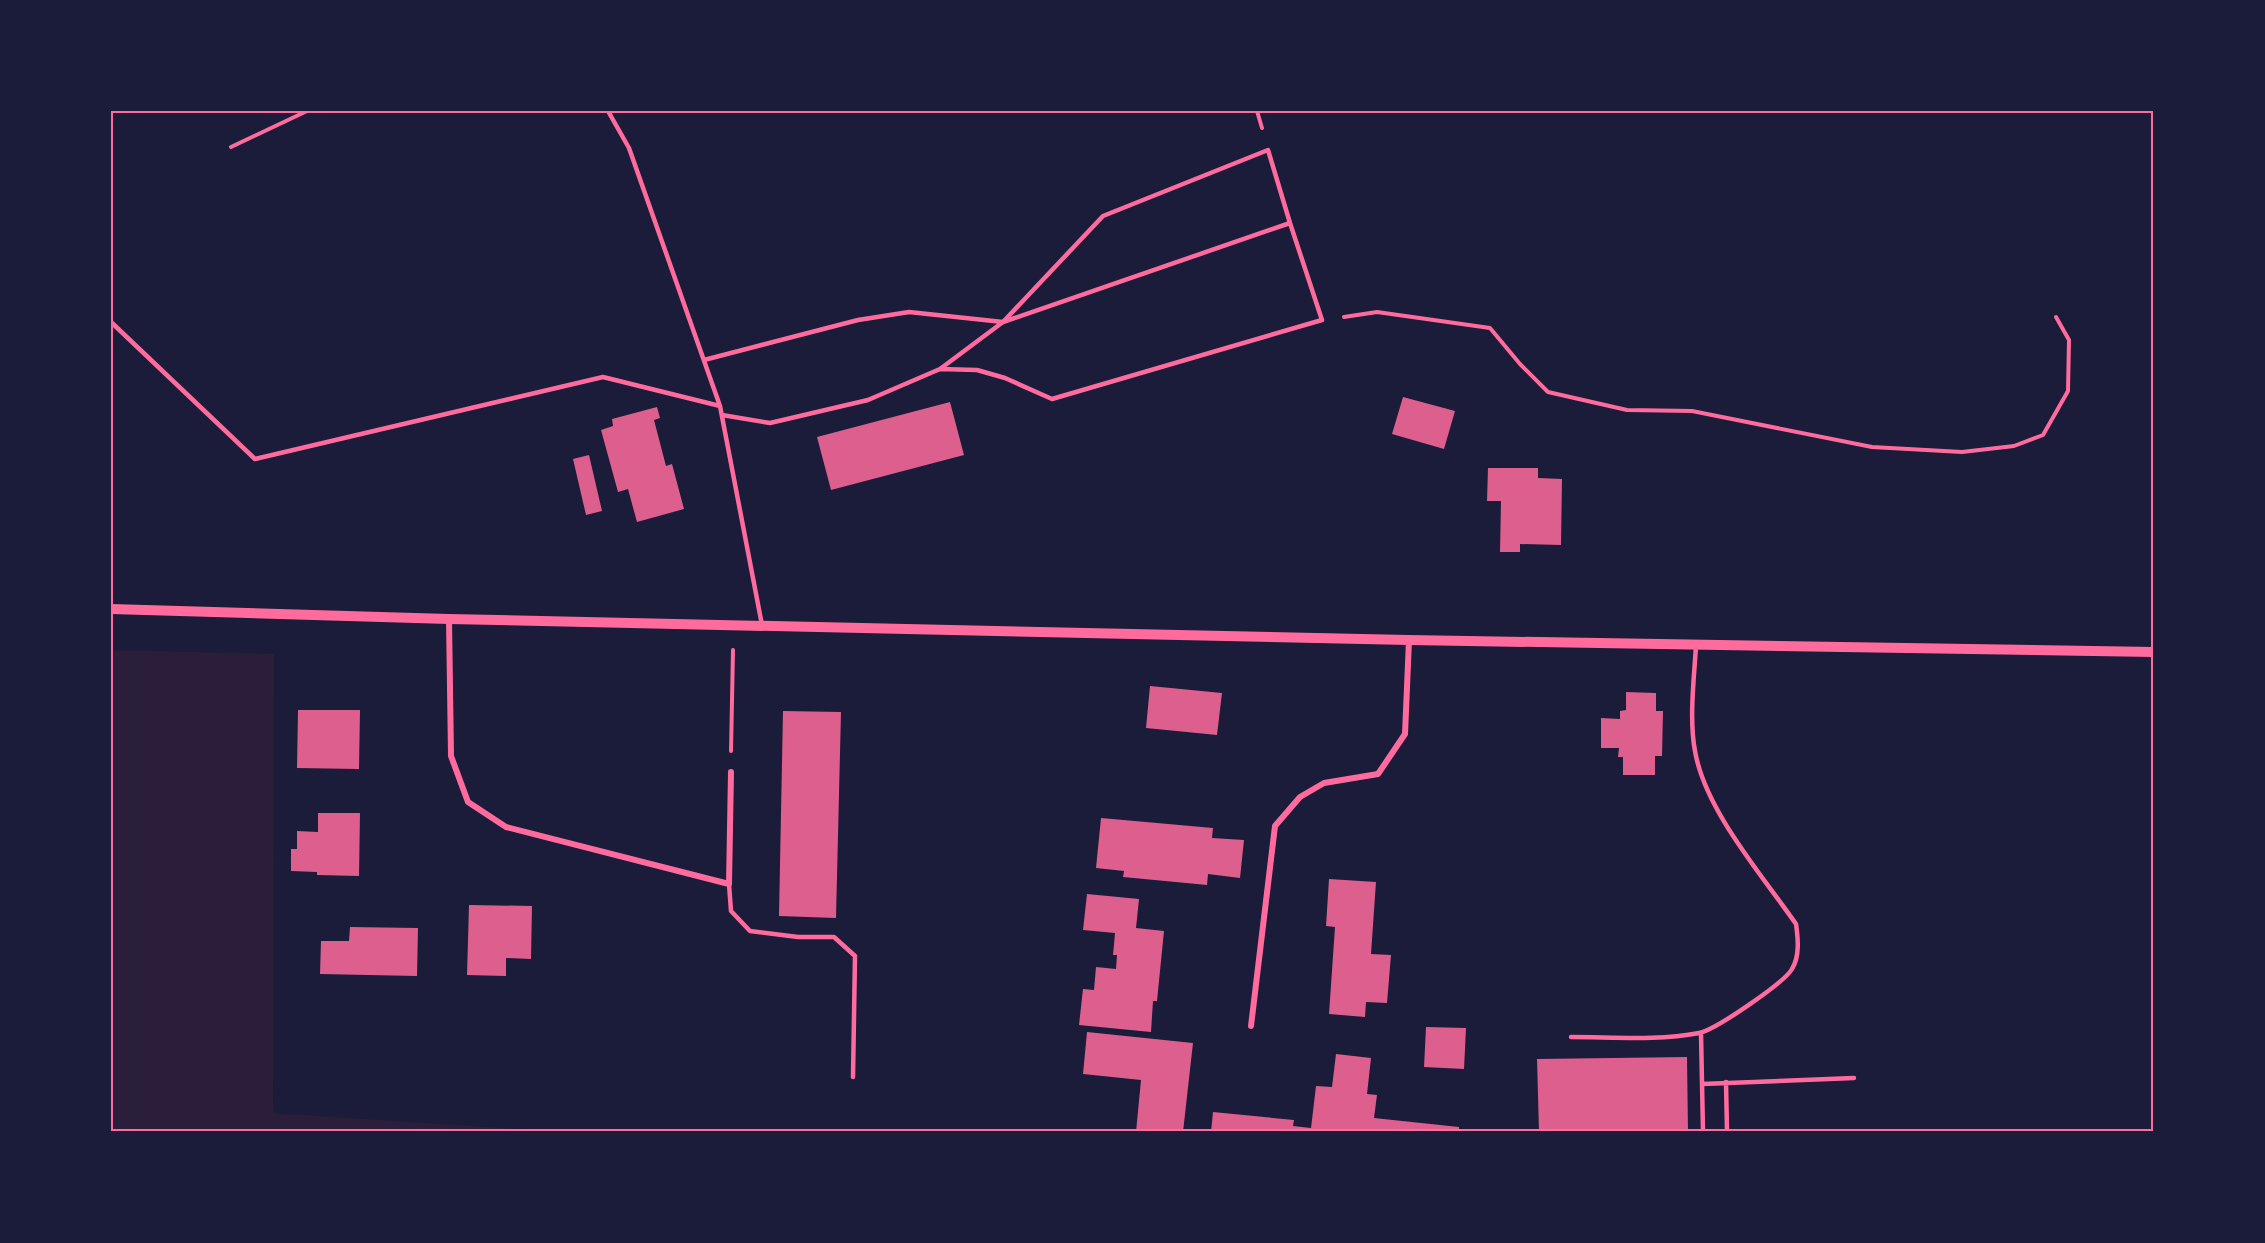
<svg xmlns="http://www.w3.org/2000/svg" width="2265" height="1243" font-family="'Fira Sans',sans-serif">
<rect width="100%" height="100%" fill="#1b1b3a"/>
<!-- green -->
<path fill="#2a1e3b" d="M 111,650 L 274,654 L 273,1113 L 563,1132 L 111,1132 Z"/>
<!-- building -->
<path fill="#dd5f8e" d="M 1403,397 L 1455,411 L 1444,449 L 1392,434 Z
M 950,402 L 964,455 L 831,490 L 817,437 Z
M 657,407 L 660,418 L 654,420 L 666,466 L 672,464 L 684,509 L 637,522 L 628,489 L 618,492 L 601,430 L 613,426 L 612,419 Z
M 589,455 L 602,511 L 586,515 L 573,459 Z
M 1488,468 L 1538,468 L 1538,478 L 1562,479 L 1561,545 L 1520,544 L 1520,552 L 1500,552 L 1501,501 L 1487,501 Z
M 1150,686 L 1222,693 L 1217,735 L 1146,728 Z
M 1626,692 L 1656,693 L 1656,711 L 1663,711 L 1662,756 L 1655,756 L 1655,775 L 1623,775 L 1623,757 L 1618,757 L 1619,748 L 1601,748 L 1601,718 L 1620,719 L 1620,711 L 1626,710 Z
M 298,710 L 360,710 L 359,769 L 297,768 Z
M 783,711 L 841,712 L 836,918 L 779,916 Z
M 318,813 L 360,813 L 359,876 L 317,875 L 317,872 L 291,871 L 291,849 L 297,849 L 297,831 L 318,832 Z
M 1101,818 L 1213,828 L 1212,838 L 1244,840 L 1240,878 L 1208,874 L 1207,885 L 1123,877 L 1124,871 L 1096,868 Z
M 1329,879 L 1376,882 L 1371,954 L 1391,955 L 1387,1003 L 1366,1002 L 1365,1017 L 1329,1014 L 1335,927 L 1326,926 Z
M 1087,894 L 1139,899 L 1136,928 L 1164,931 L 1157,1001 L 1153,1001 L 1151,1032 L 1079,1025 L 1083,989 L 1094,990 L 1096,967 L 1116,969 L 1117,955 L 1113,955 L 1115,933 L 1083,930 Z
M 469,905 L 532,906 L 531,959 L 506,958 L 506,976 L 467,975 Z
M 350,927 L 418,928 L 417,976 L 320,974 L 321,941 L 349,941 Z
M 1426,1027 L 1466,1028 L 1464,1069 L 1424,1067 Z
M 1087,1032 L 1193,1043 L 1183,1132 L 1136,1132 L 1141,1080 L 1083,1074 Z
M 1336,1054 L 1371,1058 L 1367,1094 L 1377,1095 L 1374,1118 L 1459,1127 L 1459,1132 L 1211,1132 L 1213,1112 L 1294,1120 L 1293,1126 L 1311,1128 L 1316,1086 L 1332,1087 Z
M 1687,1057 L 1688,1132 L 1539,1132 L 1537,1059 Z"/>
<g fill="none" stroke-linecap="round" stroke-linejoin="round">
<!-- path -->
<path stroke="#ff6b9d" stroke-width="4" d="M 1257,111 L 1262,128
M 231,147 L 307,111
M 1344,317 L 1377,312 L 1490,328 L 1520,364 L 1548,392 L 1627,410 L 1692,411 L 1872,447 L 1962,452 L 2014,446 L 2043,435 L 2068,391 L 2069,340 L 2056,317
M 731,751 L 733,650"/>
<!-- service -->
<path stroke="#ff6b9d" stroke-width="4.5" d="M 608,111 L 629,148 L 720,406
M 111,322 L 255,459 L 603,377 L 720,406 L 762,625
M 704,360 L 858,320 L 909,312 L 1003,322 L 1103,216 L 1268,150 L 1290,223 L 1322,320 L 1052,399 L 1005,378 L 977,370 L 940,369 L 868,400 L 770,423 L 722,415
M 940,369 L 1003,322 L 1290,223
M 729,884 L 731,911 L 750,931 L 798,937 L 834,937 L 855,956 L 853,1077
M 1701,1033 L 1703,1132
M 1571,1037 C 1613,1037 1658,1041 1699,1033 C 1715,1030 1784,983 1792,969 C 1800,956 1798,938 1796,924 C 1762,875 1705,810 1695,751 C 1689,720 1694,678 1696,646
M 1726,1082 L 1727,1132
M 1702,1084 L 1854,1078"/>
<!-- minor -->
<path stroke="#ff6b9d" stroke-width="6" d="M 449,619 L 451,756 L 468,802 L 506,827 L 729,884 L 731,772
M 1251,1026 L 1275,826 L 1300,797 L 1324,783 L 1378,774 L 1405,734 L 1409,640"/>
<!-- tertiary -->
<path stroke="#ff6b9d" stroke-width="10" d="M 111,609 L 449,619 L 1409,640 L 2154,652"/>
</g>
<!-- border -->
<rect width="2265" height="1243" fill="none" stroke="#1b1b3a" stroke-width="225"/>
<rect x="112" y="112" width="2040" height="1018" fill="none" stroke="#ff6b9d" stroke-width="2"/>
</svg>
